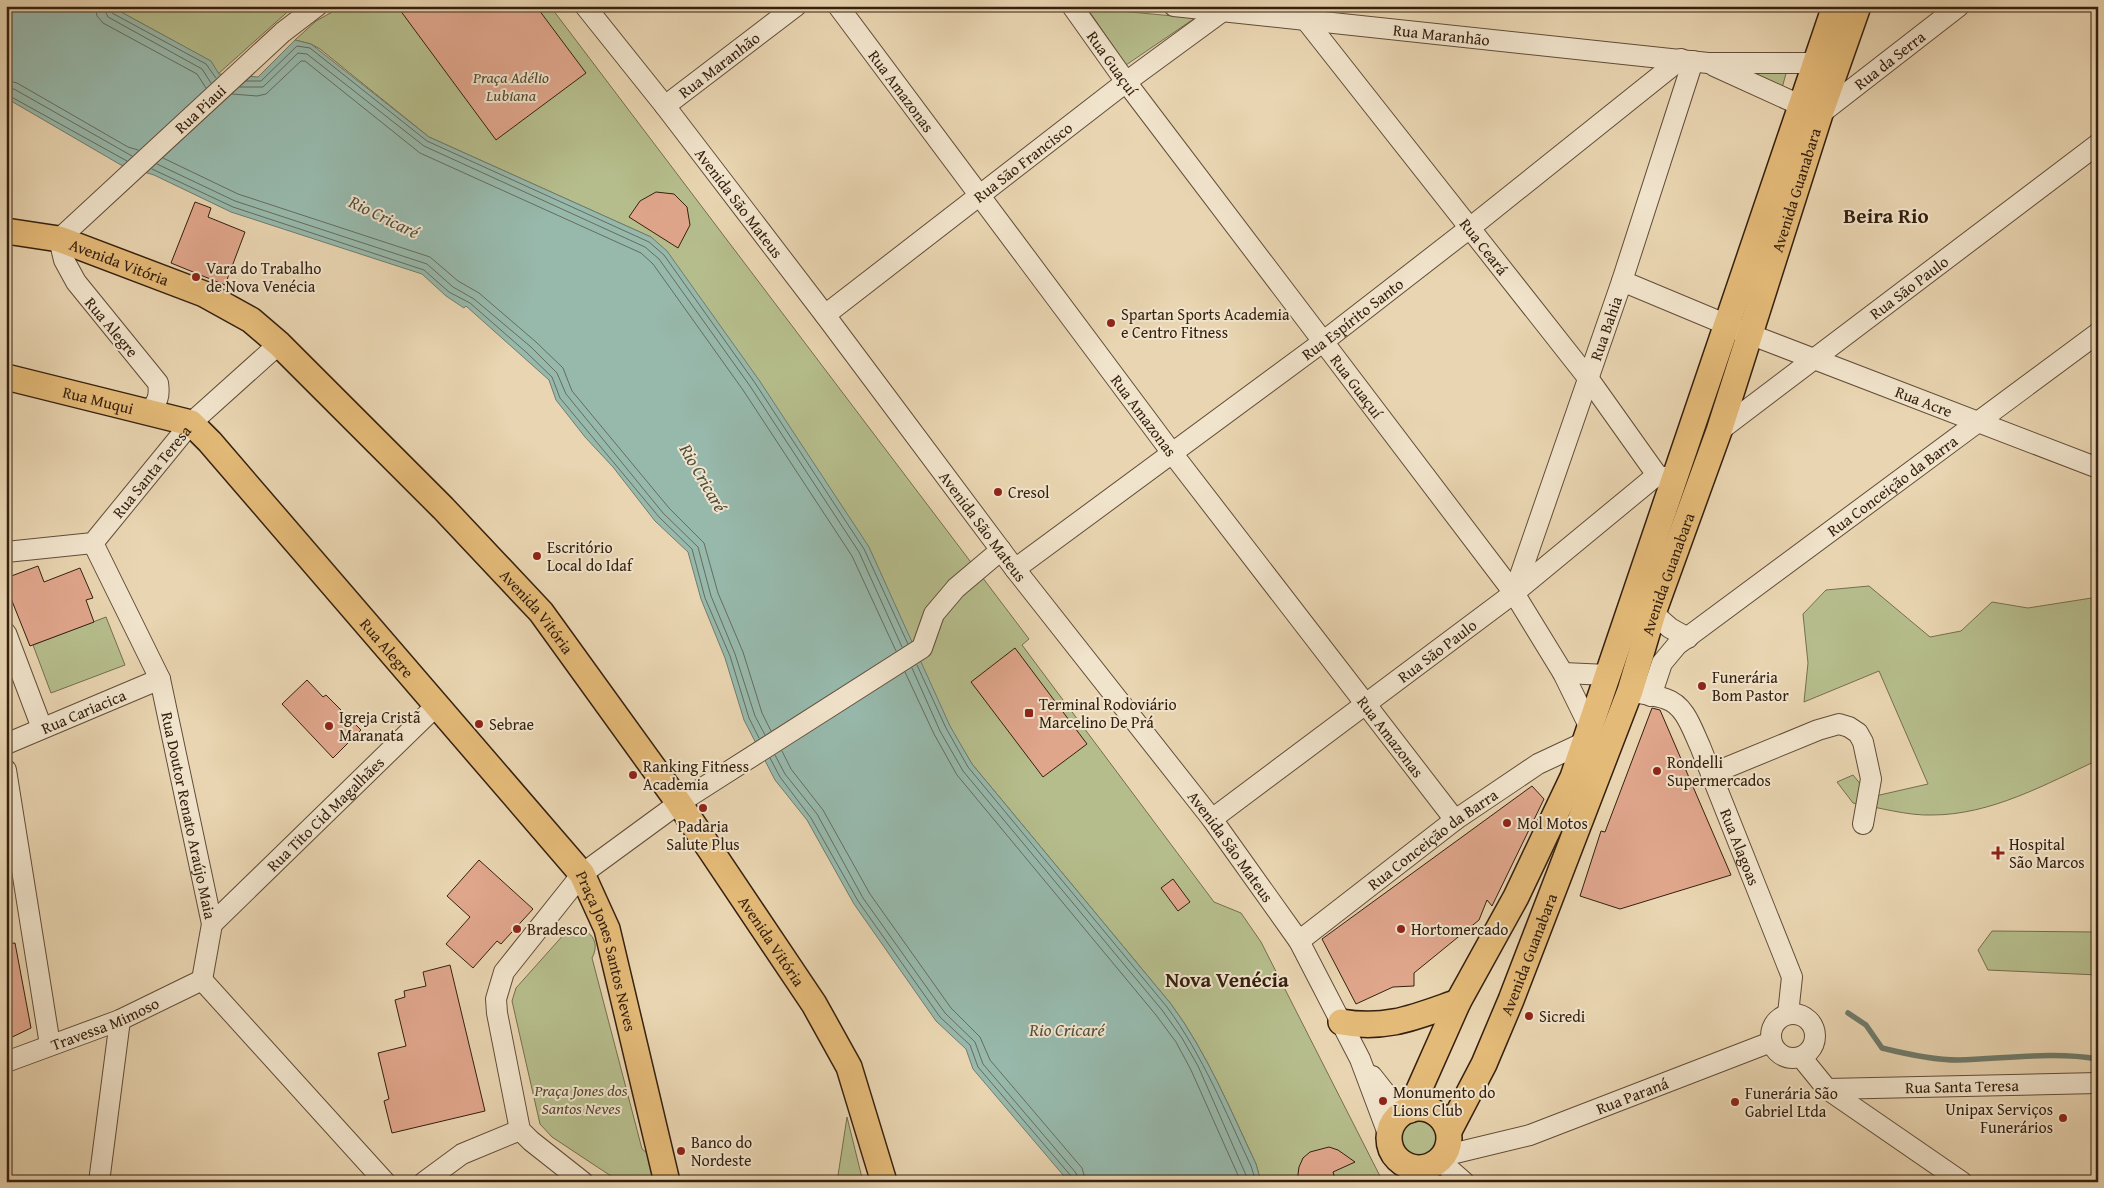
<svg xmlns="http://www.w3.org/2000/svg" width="2104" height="1188" font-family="'Gentium Book Plus',serif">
<rect width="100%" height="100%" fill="#e9d5b1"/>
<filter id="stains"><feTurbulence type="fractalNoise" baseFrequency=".004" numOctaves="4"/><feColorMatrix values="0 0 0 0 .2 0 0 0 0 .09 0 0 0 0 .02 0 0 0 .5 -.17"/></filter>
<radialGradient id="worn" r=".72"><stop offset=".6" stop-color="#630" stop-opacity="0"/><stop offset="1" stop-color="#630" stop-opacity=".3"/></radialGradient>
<!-- green -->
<path fill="#b6bd8c" stroke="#766e4e" d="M 110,6 L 294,6 L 218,74 L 210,61 Z
M 343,6 L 550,6 L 1029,639 L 1022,645 L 1214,902 L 1241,913 L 1261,942 L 1383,1182 L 1261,1182 L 1256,1164 C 1230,1109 1207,1053 1171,1004 L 972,764 L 651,237 L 429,137 L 320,49 L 311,44 L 295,40 L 316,21 Z
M 1087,8 L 1195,18 L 1126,65 Z
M 1736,70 L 1787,70 L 1782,88 Z
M 1869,586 L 1930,637 L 1961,631 L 1992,602 L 2028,608 L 2098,597 L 2098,760 C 2046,784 1991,815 1932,815 C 1908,816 1877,807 1853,803 L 1837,782 L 1853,775 L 1871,797 L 1928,784 L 1879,671 L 1804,702 L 1808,663 L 1803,614 L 1826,590 Z
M 106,617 L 125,665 L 51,693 L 33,645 Z
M 572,929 C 590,927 601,942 592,958 L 642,1149 L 651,1156 L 656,1182 L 620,1182 L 552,1137 L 540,1124 L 512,1001 L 516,988 L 566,932 Z
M 1992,931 L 2098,932 L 2098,975 L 1988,970 L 1978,950 Z
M 847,1117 L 863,1182 L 837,1182 Z
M1401 1139a20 20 0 1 1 40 0a20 20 0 1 1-40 0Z"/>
<!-- water -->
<path fill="#97b9ac" stroke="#707c6d" d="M 6,6 L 110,6 L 211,61 L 219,74 L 258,77 L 295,40 L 311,44 L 429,137 L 651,237 L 667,251 L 759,380 L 869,547 L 950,726 L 972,764 L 1171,1004 C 1207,1053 1230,1109 1256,1164 L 1261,1182 L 1069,1182 L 973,1069 L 966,1049 L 936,1021 L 854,904 L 807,820 L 775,780 L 744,720 L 725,658 L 701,599 L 688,552 L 655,521 L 613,467 L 585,437 L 556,400 L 549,380 L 466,306 L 464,308 L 446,296 L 422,274 L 231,212 L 154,175 L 121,165 L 6,98 Z"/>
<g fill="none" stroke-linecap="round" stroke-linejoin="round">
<!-- shore -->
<path stroke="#666c5e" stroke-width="1" d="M 95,6 L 97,16 L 103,23 L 197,74 L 206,88
M 103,6 L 108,17 L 202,69 L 211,83
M 109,6 L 112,13 L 206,64 L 216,78
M 6,80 L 17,83 L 128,147 L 138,150
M 246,81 L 261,81 L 297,46 L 310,48 L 427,141 L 649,242 L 664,255 L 755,383 L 864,549 L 908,644
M 240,87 L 263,87 L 298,53 L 307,54 L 424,146 L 645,247 L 659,259 L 750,386 L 859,552 L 902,647
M 6,88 L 14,89 L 132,156
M 6,94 L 127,161
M 232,94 L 257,96 L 266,94 L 301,61 L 305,61 L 420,153 L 641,253 L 653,264 L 743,390 L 852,556 L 896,651
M 163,158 L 238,194 L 430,257 L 458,281 L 479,293 L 536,342 L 563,368 L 572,391 L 669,508 L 704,543 L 718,593 L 743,652 L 762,713 L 771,731
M 157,164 L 235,201 L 427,264 L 453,287 L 474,299 L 531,347 L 557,373 L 566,394 L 663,513 L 698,547 L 711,596 L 735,654 L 755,716 L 765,735
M 152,169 L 233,207 L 424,270 L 449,292 L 470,303 L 526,352 L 552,377 L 560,398 L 659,517 L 692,549 L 705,598 L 730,656 L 749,718 L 759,738
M 917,665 L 946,728 L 968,767 L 1167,1007 C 1203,1056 1225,1111 1251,1166 L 1256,1182
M 912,668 L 940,731 L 963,771 L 1162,1010 L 1182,1038 L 1198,1066 L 1249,1182
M 905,672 L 934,734 L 957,775 L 1156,1015 L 1176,1042 L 1191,1070 L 1241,1182
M 782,751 L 791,769 L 823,810 L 870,894 L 951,1008 L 980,1037 L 990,1060 L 1082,1168 L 1086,1182
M 775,755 L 785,774 L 817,814 L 863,898 L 945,1013 L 975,1042 L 983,1064 L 1076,1173 L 1079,1182
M 770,758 L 780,777 L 811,818 L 858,901 L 940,1017 L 970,1045 L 978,1067 L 1071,1176 L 1072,1182"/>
<!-- stream -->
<path stroke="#707c6d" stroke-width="5.5" d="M 1848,1013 L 1866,1025 L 1882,1048 C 1906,1054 1934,1060 1958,1060 C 2004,1059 2052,1051 2098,1059"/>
</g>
<!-- building -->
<path fill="#e0a68c" stroke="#35200f" d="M 397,6 L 536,6 L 586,73 L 496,140 Z
M 656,192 L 674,194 L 687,207 L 690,225 L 678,248 L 629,217 L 640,201 Z
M 195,202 L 211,208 L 208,217 L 245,232 L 225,285 L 171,263 Z
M 38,566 L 44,582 L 80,568 L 93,598 L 86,600 L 94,622 L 30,646 L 6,586 L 6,578 Z
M 1015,648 L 1087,744 L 1043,777 L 971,682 Z
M 307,680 L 323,697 L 326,695 L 361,730 L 333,758 L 282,704 Z
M 1652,708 L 1660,710 L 1731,875 L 1620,909 L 1580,896 L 1601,831 L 1605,832 Z
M 1532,786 L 1544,799 L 1492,906 L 1487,900 L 1479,920 L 1414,973 L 1414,986 L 1393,987 L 1356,1004 L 1322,939 Z
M 479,860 L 533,909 L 501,944 L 497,941 L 473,968 L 446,944 L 470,917 L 447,896 Z
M 1173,879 L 1190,902 L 1178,911 L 1161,888 Z
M 15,943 L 31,1028 L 6,1040 L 6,944 Z
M 450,965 L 485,1111 L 392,1133 L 384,1101 L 389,1099 L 378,1053 L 406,1046 L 395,1000 L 405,997 L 404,991 L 426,986 L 423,972 Z
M 1329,1147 L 1338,1150 L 1355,1162 L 1333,1172 L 1336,1182 L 1297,1182 L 1299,1167 L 1303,1158 L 1310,1152 Z"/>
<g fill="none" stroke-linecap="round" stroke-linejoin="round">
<!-- minor casing -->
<g stroke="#624d38" stroke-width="22">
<g id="minor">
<path id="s1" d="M 585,6 L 665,106 L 825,315 L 1015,569 L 1212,819 L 1299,941 L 1360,1059 L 1390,1139"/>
<path id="s2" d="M 838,6 L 1172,453 L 1455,820"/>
<path id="s3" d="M 1072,6 L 1126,82 L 1514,593 L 1563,673 L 1590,728"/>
<path id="s4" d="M 1174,6 L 1708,63 L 1816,63"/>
<path id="s5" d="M 1301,14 L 1588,378 L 1657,475 L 1675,481"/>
<path d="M 1714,66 L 1802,106"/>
<path id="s6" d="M 665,106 L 796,6"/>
<path id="s7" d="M 1820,114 L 1959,6"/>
<path id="s8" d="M 1622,281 L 1749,334 L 2098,468"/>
<path id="s9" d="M 825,315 L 1126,82 L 1227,8"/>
<path id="s10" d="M 148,412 C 158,402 160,396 158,383 L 76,282 L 64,260 L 59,239 L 283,32 L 317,6"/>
<path id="s11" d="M 1719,431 L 2098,144"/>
<path id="s12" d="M 93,543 L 160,679 L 212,924 L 202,980"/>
<path id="s13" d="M 6,552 L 93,543 L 191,423 L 279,344"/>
<path id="s14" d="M 1015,569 L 1324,341 L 1471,227 L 1681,59"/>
<path id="s15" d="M 1514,593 L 1622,281 L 1693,61"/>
<path d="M 1653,613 L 1670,628 L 1688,638"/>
<path d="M 6,633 L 42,728"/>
<path d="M 1563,673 L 1608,675"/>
<path id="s16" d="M 1639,693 C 1648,695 1658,696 1666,699 C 1685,705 1692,729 1700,746 L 1792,977 L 1788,1014"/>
<path id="s17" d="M 1651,696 L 1662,663 L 1677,645 L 2098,333"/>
<path id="s18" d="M 6,744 L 160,679"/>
<path d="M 6,770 L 50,1045"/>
<path d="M 1711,774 L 1818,730 L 1839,724 L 1849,727 L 1858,733 L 1863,742 L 1871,779 L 1863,824"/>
<path id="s19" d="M 1212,819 L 1514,593 L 1657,475"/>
<path id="s20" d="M 212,924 L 437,705"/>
<path id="s21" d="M 1299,941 L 1455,820 L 1538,764 L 1585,742"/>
<path d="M 202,980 L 385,1182"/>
<circle cx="1793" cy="1036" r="22"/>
<path d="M 1801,1057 L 1827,1089 L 1962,1182"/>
<path id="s22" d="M 6,1062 L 120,1020 L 202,980"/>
<path d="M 1372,1076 L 1402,1114"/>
<path id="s23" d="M 1827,1089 L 2098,1083"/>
<path id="s24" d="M 1443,1156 L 1530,1135 L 1771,1042"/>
<path d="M 1439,1160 L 1464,1182"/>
<path d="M 99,1182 L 120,1020"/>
<path d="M 424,1182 L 462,1154 L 520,1130"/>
<path d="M 583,1182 L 531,1141 L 520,1130 L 497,1013 L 496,999 L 504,972 L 582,874 L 679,803 L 922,648 L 934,614 L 956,588 L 1001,550"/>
</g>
</g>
<!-- major casing -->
<g stroke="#35200f" stroke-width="28">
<g id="major">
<path id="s25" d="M 6,231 L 59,239 L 204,294 L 251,320 L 279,344 L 443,508 L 541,612 L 679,803 L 814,1004 L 849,1067 L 884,1182"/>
<path id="s26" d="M 6,377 L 191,423 L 210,442 L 582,874 L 607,929 L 667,1182"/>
<path d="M 1341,1022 C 1387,1030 1415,1017 1458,1002"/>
<circle cx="1419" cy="1138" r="30"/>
<path d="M 1410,1110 L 1458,1002 L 1516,897 L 1573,777 L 1835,6"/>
<path id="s27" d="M 1449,1131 L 1484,1064 L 1511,1000 L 1630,691 L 1653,613 L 1719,431 L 1820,114 L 1858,6"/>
</g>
</g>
<!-- minor -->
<use href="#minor" stroke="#f1e4cc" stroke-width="20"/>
<!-- major -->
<use href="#major" stroke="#e4ba78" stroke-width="25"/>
</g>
<!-- markers -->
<g fill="#8f2418" stroke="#f1e4cc" stroke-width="2">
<circle cx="196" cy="277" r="5"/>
<circle cx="1111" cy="323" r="5"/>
<circle cx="998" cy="492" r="5"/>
<circle cx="537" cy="556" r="5"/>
<circle cx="1702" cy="686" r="5"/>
<rect x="1024" y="708" width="10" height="10" rx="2.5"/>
<circle cx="479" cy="724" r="5"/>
<circle cx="329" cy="726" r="5"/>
<circle cx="1657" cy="771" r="5"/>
<circle cx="633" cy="775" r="5"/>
<circle cx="703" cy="808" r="5"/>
<circle cx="1507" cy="823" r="5"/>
<path d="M1995.5 845.5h5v5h5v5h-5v5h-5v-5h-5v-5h5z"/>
<circle cx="517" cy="929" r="5"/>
<circle cx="1401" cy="929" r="5"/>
<circle cx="1529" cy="1016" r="5"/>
<circle cx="1383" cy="1101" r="5"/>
<circle cx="1735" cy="1102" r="5"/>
<circle cx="2063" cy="1118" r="5"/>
<circle cx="681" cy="1151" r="5"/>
</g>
<g text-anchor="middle" stroke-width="4" stroke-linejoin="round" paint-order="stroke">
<!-- street labels -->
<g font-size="16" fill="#35200f" stroke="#f1e4cc">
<text dy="6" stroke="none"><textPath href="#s4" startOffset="269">Rua Maranhão</textPath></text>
<text dy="6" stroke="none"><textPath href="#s7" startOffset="88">Rua da Serra</textPath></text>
<text dy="6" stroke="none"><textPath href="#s3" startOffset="70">Rua Guaçuí</textPath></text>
<text dy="6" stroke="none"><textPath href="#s6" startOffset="68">Rua Maranhão</textPath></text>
<text dy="6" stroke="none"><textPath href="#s2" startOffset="106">Rua Amazonas</textPath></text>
<text dy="6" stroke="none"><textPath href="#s10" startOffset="401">Rua Piaui</textPath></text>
<text dy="6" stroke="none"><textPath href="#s9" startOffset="250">Rua São Francisco</textPath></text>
<text dy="6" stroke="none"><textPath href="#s27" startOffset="1004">Avenida Guanabara</textPath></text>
<text dy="6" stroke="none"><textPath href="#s1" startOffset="250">Avenida São Mateus</textPath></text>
<text dy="6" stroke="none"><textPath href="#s5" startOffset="296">Rua Ceará</textPath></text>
<text dy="6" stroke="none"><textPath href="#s25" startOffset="118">Avenida Vitória</textPath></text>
<text dy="6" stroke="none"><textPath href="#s11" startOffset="238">Rua São Paulo</textPath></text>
<text dy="6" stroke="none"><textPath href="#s14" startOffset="420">Rua Espírito Santo</textPath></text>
<text transform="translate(112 327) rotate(50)" y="6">Rua Alegre</text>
<text dy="6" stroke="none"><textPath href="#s15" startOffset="280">Rua Bahia</textPath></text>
<text dy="6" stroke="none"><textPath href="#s3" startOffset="475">Rua Guaçuí</textPath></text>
<text dy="6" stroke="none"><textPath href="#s26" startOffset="95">Rua Muqui</textPath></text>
<text dy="6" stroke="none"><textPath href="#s8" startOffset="325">Rua Acre</textPath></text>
<text dy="6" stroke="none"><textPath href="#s2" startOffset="511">Rua Amazonas</textPath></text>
<text dy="6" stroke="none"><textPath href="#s13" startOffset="180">Rua Santa Teresa</textPath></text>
<text dy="6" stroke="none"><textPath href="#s17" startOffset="326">Rua Conceição da Barra</textPath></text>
<text dy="6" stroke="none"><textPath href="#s1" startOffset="655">Avenida São Mateus</textPath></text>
<text dy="6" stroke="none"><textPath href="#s27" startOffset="599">Avenida Guanabara</textPath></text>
<text dy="6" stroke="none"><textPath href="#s25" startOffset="671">Avenida Vitória</textPath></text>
<text dy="6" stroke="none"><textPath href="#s26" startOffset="489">Rua Alegre</textPath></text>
<text dy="6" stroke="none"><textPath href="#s19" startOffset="281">Rua São Paulo</textPath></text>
<text dy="6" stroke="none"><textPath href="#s18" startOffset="84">Rua Cariacica</textPath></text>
<text dy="6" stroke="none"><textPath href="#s2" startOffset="916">Rua Amazonas</textPath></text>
<text dy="6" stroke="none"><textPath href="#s12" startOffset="291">Rua Doutor Renato Araújo Maia</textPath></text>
<text dy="6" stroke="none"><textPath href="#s20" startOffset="158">Rua Tito Cid Magalhães</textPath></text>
<text dy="6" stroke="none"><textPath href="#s21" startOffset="168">Rua Conceição da Barra</textPath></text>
<text dy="6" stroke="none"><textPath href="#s1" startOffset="1060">Avenida São Mateus</textPath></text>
<text dy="6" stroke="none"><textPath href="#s16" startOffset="196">Rua Alagoas</textPath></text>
<text dy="6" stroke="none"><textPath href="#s25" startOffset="1076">Avenida Vitória</textPath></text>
<text dy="6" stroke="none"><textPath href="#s27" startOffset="194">Avenida Guanabara</textPath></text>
<text dy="6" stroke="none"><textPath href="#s26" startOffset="869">Praça Jones Santos Neves</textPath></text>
<text dy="6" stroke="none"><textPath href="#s22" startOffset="106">Travessa Mimoso</textPath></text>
<text dy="6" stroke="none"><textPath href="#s23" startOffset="135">Rua Santa Teresa</textPath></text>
<text dy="6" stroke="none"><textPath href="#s24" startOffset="199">Rua Paraná</textPath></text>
</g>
<!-- park labels -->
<g font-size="16" font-style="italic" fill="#55472e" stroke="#f1e4cc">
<text x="511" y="83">Praça Adélio<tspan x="511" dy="18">Lubiana</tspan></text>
<text x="581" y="1096">Praça Jones dos<tspan x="581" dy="18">Santos Neves</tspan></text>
</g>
<!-- poi labels -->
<g font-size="16" fill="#35200f" stroke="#f1e4cc" text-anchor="start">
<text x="206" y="274">Vara do Trabalho<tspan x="206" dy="18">de Nova Venécia</tspan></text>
<text x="1121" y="320">Spartan Sports Academia<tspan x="1121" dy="18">e Centro Fitness</tspan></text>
<text x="1008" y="498">Cresol</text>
<text x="547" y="553">Escritório<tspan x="547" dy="18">Local do Idaf</tspan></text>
<text x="1712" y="683">Funerária<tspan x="1712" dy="18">Bom Pastor</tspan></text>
<text x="1039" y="710">Terminal Rodoviário<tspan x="1039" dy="18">Marcelino De Prá</tspan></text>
<text x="339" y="723">Igreja Cristã<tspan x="339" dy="18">Maranata</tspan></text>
<text x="489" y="730">Sebrae</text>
<text x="1667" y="768">Rondelli<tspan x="1667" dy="18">Supermercados</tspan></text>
<text x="643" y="772">Ranking Fitness<tspan x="643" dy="18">Academia</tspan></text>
<text x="1517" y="829">Mol Motos</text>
<text x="703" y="832" text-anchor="middle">Padaria<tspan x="703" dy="18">Salute Plus</tspan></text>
<text x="2009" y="850">Hospital<tspan x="2009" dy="18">São Marcos</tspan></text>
<text x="527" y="935">Bradesco</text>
<text x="1411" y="935">Hortomercado</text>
<text x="1539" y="1022">Sicredi</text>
<text x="1393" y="1098">Monumento do<tspan x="1393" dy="18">Lions Club</tspan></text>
<text x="1745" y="1099">Funerária São<tspan x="1745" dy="18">Gabriel Ltda</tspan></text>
<text x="2053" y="1115" text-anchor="end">Unipax Serviços<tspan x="2053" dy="18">Funerários</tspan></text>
<text x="691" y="1148">Banco do<tspan x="691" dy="18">Nordeste</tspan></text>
</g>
<!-- water labels -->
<g font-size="18" font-style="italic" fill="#524e3e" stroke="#f1e4cc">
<text transform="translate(384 217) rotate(26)" y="6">Rio Cricaré</text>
<text transform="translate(703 478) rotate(60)" y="6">Rio Cricaré</text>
<text x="1067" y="1036">Rio Cricaré</text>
</g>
<!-- district labels -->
<g font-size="21" font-weight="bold" fill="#35200f" stroke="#f1e4cc">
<text x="1886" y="223">Beira Rio</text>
<text x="1227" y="987">Nova Venécia</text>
</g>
</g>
<!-- margin -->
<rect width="2104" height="1188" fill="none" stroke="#e9d5b1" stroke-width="25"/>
<rect x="8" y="8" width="2089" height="1173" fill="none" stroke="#35200f" stroke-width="2.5"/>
<rect x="12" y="12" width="2079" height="1163" fill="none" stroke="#35200f"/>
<rect width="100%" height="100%" filter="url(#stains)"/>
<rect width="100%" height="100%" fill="url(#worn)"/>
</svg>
